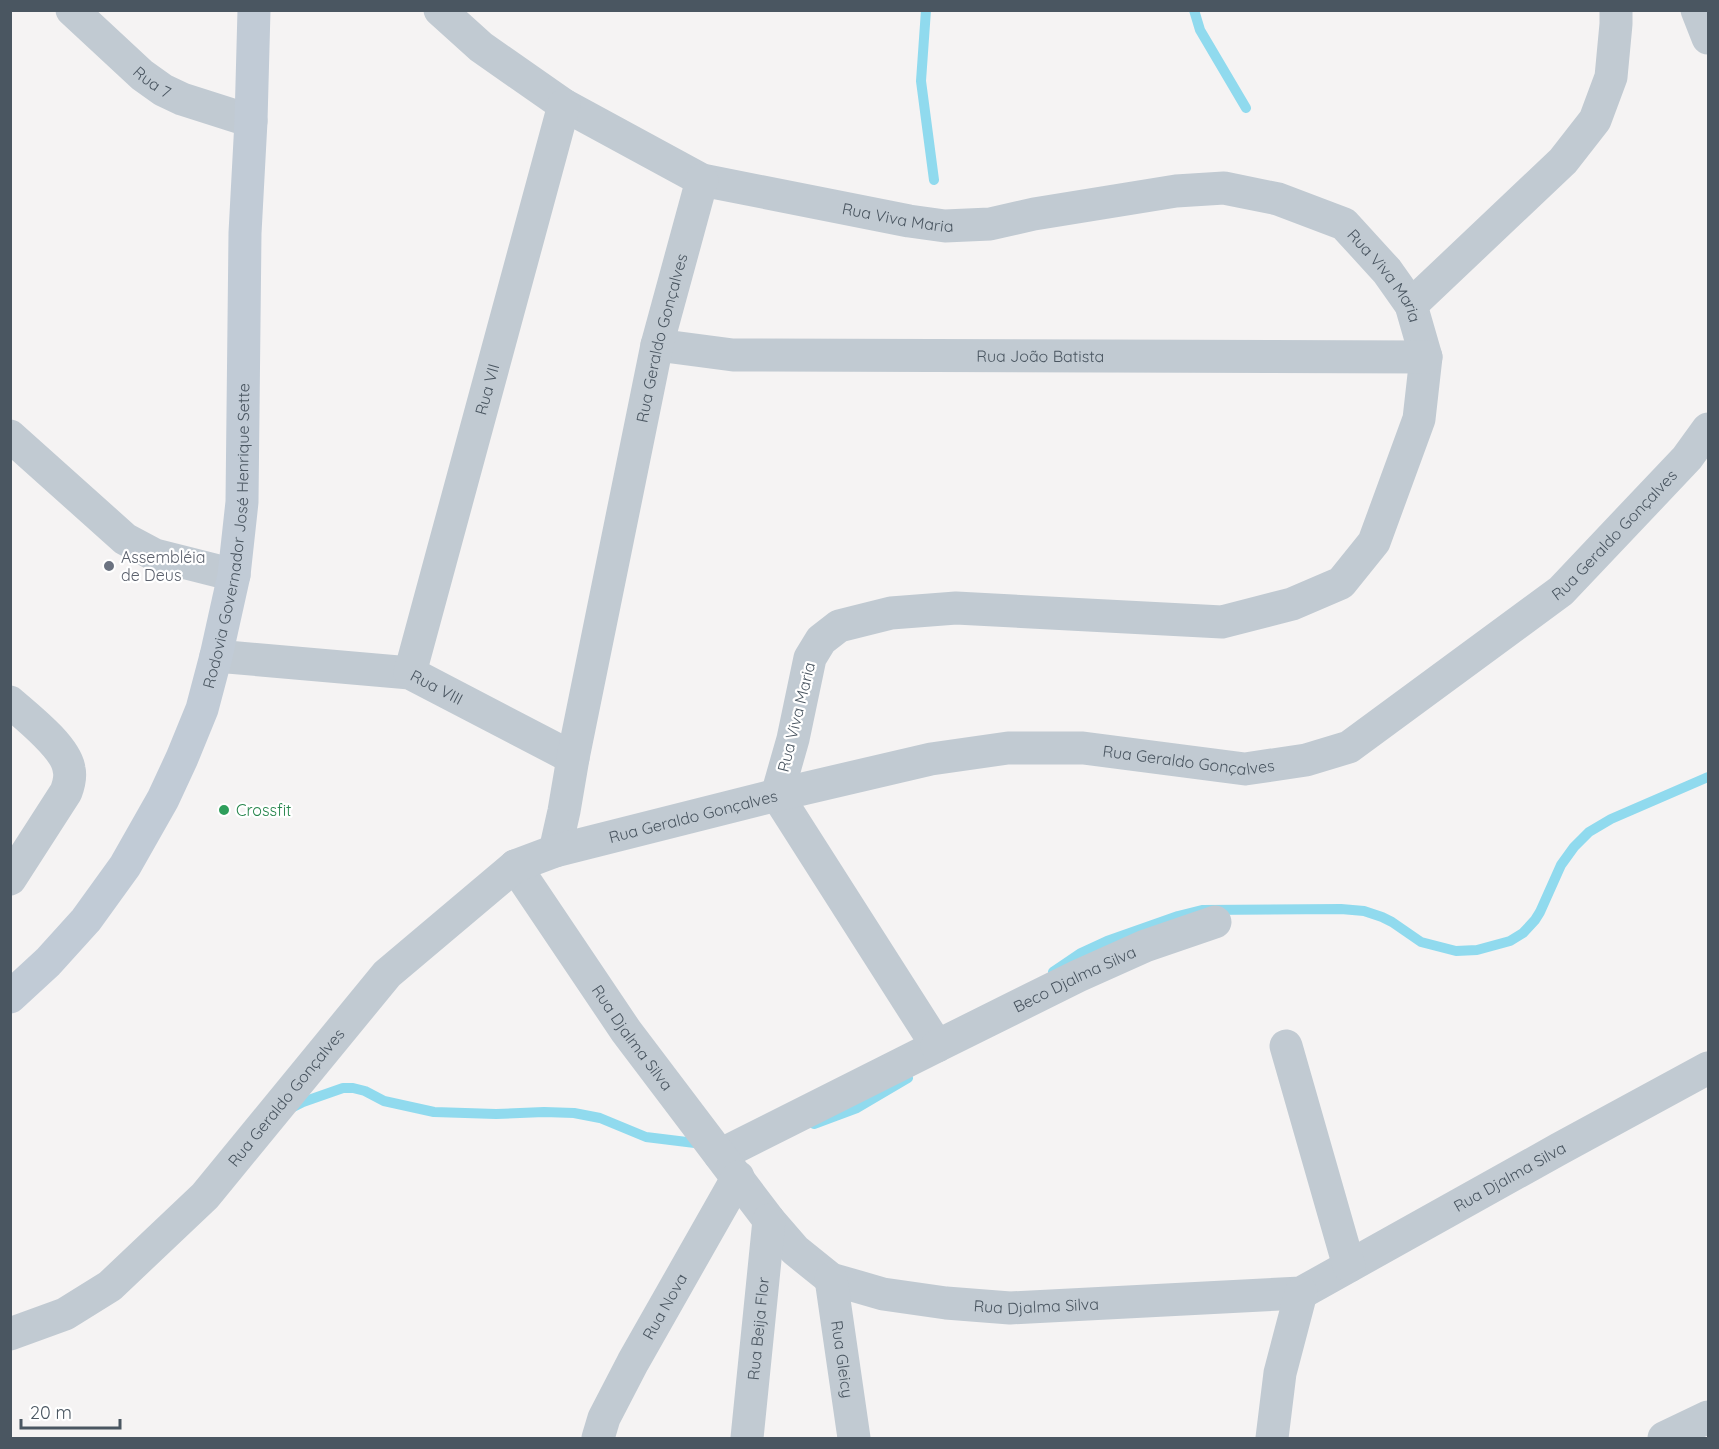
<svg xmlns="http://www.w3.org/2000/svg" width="1719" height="1449" font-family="Quicksand,sans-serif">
<rect width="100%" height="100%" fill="#f5f3f3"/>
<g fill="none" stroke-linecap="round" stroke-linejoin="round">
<!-- stream -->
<path stroke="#90daee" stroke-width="10" d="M 926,10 L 921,81 L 934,180
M 1194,10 L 1200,30 L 1246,108
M 1053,972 L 1081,953 L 1107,941 L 1178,916 L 1202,910 L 1341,909 L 1364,911 L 1382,917 L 1392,922 L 1421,942 L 1456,951 L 1477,950 L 1510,941 L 1523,933 L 1535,920 L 1540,912 L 1561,865 L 1574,847 L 1589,832 L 1611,819 L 1708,777
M 293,1107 L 303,1102 L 343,1088 L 353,1088 L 365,1091 L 384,1101 L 434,1112 L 496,1114 L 544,1112 L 574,1113 L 600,1118 L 646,1137 L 703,1144
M 814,1124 L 857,1108 L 908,1078"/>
<!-- minor -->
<g stroke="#c1cad2" stroke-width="33">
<path id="s1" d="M 72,10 L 142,75 L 163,90 L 182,99 L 251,121"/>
<path id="s2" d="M 440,10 L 481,47 L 564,105 L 702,180 L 909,221 L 945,226 L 990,224 L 1034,214 L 1176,191 L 1224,188 L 1278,199 L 1344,224 L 1387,271 L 1411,305 L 1426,357 L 1419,419 L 1374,542 L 1341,583 L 1292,604 L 1222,622 L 956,608 L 891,613 L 839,626 L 821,640 L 810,658 L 793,739 L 777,795 L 937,1046 L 720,1155"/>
<path d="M 1697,10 L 1708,38"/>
<path d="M 1411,305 L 1563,161 L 1595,120 L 1611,77 L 1616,24 L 1616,10"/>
<path id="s3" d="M 657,345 L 733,355 L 1426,357"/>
<path d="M 10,436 L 125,539 L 155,555 L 234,575"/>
<path id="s4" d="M 216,656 L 410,673 L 573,758"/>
<path id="s5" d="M 410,673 L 564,105"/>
<path d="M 10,702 C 27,717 66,747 69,769 C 71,777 69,784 66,792 L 10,879"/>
<path id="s6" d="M 555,851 L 564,811 L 573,758 L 657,345 L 702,180"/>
<path id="s7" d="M 515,866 L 626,1031 L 769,1220 L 795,1250 L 831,1279 L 883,1294 L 946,1303 L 1010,1308 L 1301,1293 L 1559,1149 L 1708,1068"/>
<path id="s8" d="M 937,1046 L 1078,976 L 1145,946 L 1215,922"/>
<path d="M 1286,1046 L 1349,1266"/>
<path id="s9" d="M 831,1279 L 854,1438"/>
<path id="s10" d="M 10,1334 L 65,1314 L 110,1286 L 205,1196 L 387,974 L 515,866 L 555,851 L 777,795 L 931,759 L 1008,748 L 1083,748 L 1245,769 L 1306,760 L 1349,747 L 1561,591 L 1687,458 L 1708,429"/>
<path id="s11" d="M 598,1438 L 604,1418 L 633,1362 L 738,1177"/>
<path id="s12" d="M 747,1438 L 769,1220"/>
<path d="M 1272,1438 L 1280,1373 L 1301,1293"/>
<path d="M 1664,1438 L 1708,1417"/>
</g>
<!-- secondary -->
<path stroke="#c1cbd6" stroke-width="33" id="s13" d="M 10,997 L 48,962 L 86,920 L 125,866 L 163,799 L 182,758 L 202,709 L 216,656 L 234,575 L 242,502 L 245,233 L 251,121 L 254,10"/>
</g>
<!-- markers -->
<circle fill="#6b7280" stroke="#fff" stroke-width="2" cx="109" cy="566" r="6"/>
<circle fill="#2e9e5b" stroke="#fff" stroke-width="2" cx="224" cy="810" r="6"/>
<g text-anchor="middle" stroke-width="4.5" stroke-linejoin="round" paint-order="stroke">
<!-- street labels -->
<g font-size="16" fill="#4a5661" stroke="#fff">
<text dy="6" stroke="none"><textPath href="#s1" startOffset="108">Rua 7</textPath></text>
<text dy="6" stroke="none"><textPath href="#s2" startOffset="513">Rua Viva Maria</textPath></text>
<text dy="6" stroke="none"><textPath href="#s2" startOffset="1035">Rua Viva Maria</textPath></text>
<text dy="6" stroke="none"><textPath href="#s6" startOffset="524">Rua Geraldo Gonçalves</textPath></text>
<text dy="6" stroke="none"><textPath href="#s3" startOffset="384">Rua João Batista</textPath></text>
<text dy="6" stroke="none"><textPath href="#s5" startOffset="294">Rua VII</textPath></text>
<text dy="6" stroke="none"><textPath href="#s10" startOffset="1890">Rua Geraldo Gonçalves</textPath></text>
<text dy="6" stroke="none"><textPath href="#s13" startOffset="526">Rodovia Governador José Henrique Sette</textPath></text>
<text dy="6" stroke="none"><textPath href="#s4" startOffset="225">Rua VIII</textPath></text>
<text transform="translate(796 717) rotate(-76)" y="6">Rua Viva Maria</text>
<text dy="6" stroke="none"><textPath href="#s10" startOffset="1386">Rua Geraldo Gonçalves</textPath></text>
<text dy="6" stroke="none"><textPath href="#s10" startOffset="882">Rua Geraldo Gonçalves</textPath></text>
<text dy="6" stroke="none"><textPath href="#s8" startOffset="153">Beco Djalma Silva</textPath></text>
<text dy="6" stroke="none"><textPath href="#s7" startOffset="208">Rua Djalma Silva</textPath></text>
<text dy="6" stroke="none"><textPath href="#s10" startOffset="370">Rua Geraldo Gonçalves</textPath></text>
<text dy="6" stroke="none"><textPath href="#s7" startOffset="1234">Rua Djalma Silva</textPath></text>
<text dy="6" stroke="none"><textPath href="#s7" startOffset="730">Rua Djalma Silva</textPath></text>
<text dy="6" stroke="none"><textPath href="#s11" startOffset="148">Rua Nova</textPath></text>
<text dy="6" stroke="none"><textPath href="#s12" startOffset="110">Rua Beija Flor</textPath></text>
<text dy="6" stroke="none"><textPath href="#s9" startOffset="81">Rua Gleicy</textPath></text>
</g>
<!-- worship labels -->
<g font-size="16" fill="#5b616d" stroke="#fff" text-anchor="start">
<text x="121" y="563">Assembléia<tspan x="121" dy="18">de Deus</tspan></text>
</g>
<!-- leisure labels -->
<g font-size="16" fill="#27864d" stroke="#fff" text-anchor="start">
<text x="236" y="816">Crossfit</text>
</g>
</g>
<!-- border -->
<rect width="1719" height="1449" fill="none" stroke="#4a5661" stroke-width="24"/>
<!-- scale -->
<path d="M21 1419v9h99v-9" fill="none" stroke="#4a5661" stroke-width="3"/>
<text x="30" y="1419" font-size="18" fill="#4a5661" stroke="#ffffff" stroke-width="4.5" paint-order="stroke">20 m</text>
</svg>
